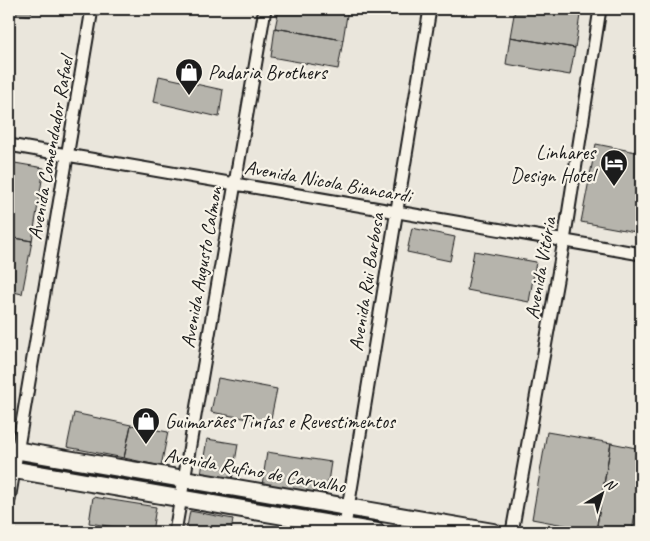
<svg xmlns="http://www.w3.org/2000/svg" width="650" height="541" font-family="Caveat,sans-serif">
<rect width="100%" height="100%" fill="#eae6dc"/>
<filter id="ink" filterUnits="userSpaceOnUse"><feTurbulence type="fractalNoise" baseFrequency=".02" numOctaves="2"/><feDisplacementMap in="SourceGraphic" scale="10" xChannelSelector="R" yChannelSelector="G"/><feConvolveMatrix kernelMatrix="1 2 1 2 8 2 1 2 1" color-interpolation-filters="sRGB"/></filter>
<g filter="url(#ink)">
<!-- water -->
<path fill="#a3a19a" stroke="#6d6c68" d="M 10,9 L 32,9 L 31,16 L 9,12 Z"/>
<!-- building -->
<path fill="#b6b4ac" stroke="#1c1c1c" d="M 279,9 L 348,9 L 343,40 L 275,28 Z
M 515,9 L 543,9 L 580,15 L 575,48 L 510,37 Z
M 543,9 L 582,9 L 580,15 Z
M 275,28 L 343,40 L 338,69 L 271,57 Z
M 510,37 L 575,48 L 570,75 L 506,64 Z
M 159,76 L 223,90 L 219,117 L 154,102 Z
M 596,144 L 641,153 L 641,233 L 581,222 Z
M 9,162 L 44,168 L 32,241 L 9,237 Z
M 412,228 L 455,237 L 450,261 L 407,252 Z
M 9,237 L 32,241 L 22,294 L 9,291 Z
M 474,251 L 536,262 L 529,302 L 467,290 Z
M 218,378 L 277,389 L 270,423 L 211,412 Z
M 74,413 L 131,425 L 124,458 L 67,447 Z
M 131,425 L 168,432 L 161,466 L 124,458 Z
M 547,432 L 611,443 L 596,531 L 532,519 Z
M 207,439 L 238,444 L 232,480 L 201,474 Z
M 611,443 L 641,449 L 641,479 L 632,532 L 604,532 L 596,531 Z
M 267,452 L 331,462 L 326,495 L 262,485 Z
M 93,497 L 156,507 L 152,532 L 146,532 L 89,523 Z
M 190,511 L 233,519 L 231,532 L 186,532 Z"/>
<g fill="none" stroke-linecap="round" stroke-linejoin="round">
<!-- street casing -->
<g stroke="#1c1c1c" stroke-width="15">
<path id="street" d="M 9,145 L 641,254
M 9,500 L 92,9
M 175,532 L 265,9
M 344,532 L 430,9
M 512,532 L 564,241 L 600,9"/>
</g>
<!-- secondary casing -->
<g stroke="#1c1c1c" stroke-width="20">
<path id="secondary" d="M 9,449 L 493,532
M 9,469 L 377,532"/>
</g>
<!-- street -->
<use href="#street" stroke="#f7f3e8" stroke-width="11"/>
<!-- secondary -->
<use href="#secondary" stroke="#f7f3e8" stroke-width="16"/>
</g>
</g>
<!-- icons -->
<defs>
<g id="shop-pin" transform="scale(1.4375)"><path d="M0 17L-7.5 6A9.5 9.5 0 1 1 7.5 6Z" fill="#1c1c1c" stroke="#f7f3e8"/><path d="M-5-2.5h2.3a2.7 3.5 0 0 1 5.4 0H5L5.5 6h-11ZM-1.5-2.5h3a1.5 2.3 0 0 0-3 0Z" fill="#fff"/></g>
<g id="hotel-pin" transform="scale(1.4375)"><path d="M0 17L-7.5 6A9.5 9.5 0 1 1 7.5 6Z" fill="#1c1c1c" stroke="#f7f3e8"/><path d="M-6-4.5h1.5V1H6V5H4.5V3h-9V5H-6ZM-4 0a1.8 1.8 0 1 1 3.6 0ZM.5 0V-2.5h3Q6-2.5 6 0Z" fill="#fff"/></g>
</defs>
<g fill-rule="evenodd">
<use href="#shop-pin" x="189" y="72"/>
<use href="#hotel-pin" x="614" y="163"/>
<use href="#shop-pin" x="146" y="421"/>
</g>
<g text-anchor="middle" stroke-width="4.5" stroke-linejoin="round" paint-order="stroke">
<!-- poi labels -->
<g font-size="20" fill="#1c1c1c" stroke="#f7f3e8" text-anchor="start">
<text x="208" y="79">Padaria Brothers</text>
<text x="595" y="159" text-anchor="end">Linhares<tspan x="595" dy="23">Design Hotel</tspan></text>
<text x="165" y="428">Guimarães Tintas e Revestimentos</text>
</g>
<!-- street labels -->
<g font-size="20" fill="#1c1c1c" stroke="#f7f3e8">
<text transform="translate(50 148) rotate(-80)" y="7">Avenida Comendador Rafael</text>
<text transform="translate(328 181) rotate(10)" y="7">Avenida Nicola Biancardi</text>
<text transform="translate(201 267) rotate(-80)" y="7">Avenida Augusto Calmon</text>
<text transform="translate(540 268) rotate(-80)" y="7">Avenida Vitória</text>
<text transform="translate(366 282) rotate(-81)" y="7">Avenida Rui Barbosa</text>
<text transform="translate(255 470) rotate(10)" y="7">Avenida Rufino de Carvalho</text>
</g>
</g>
<!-- margin -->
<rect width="650" height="541" fill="none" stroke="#f7f3e8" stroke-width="30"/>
<rect x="15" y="15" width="620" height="511" fill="none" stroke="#1c1c1c" stroke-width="2" filter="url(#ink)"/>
<!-- north arrow -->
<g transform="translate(602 494) rotate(38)" stroke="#f7f3e8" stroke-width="4" paint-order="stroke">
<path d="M0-4L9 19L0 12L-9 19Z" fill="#1c1c1c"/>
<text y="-8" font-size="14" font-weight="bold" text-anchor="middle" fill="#1c1c1c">N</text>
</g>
</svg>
